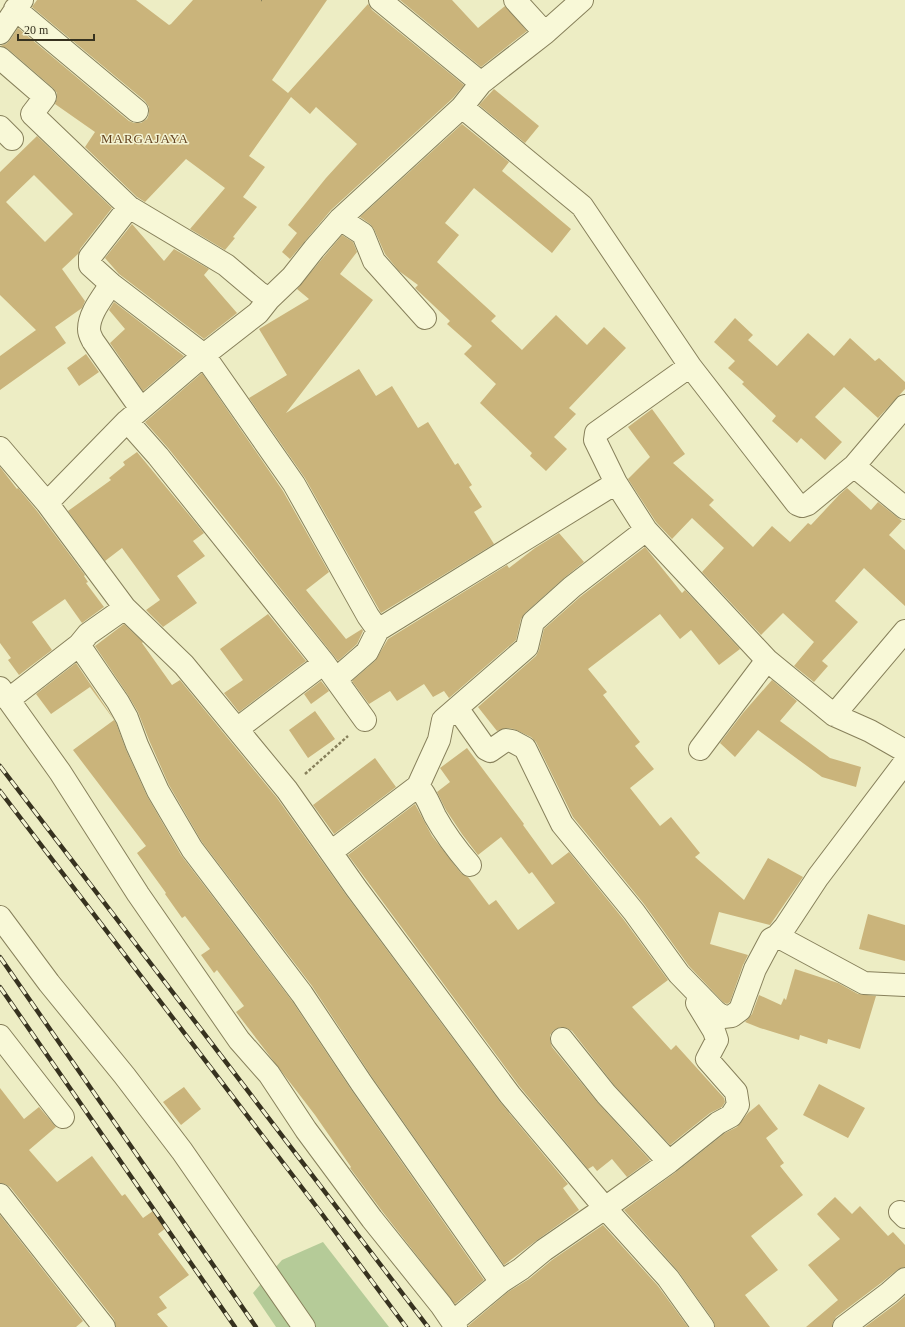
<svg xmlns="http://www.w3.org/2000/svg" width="905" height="1327" font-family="'Times New Roman',serif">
<rect width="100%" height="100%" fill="#ededc4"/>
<!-- green -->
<path fill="#b5cb98" d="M 323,1242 L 389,1327 L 276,1327 L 253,1293 L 282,1260 Z"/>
<!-- building -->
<path fill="#cab47b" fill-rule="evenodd" d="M 37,0 L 136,0 L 169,25 L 171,24 L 193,0 L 327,0 L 272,80 L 288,93 L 368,4 L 372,10 L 464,85 L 453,98 L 331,210 L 290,259 L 282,252 L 297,233 L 288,225 L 326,178 L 357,144 L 316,107 L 310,114 L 291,97 L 249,156 L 265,167 L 243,197 L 257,207 L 233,237 L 235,238 L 225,250 L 190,229 L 225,188 L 186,159 L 145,202 L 137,197 L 85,147 L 95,132 L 55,104 L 57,98 L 57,93 L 53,88 L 8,49 L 0,46 L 6,44 L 10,40 L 18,28 L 129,121 L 134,123 L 141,123 L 147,119 L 149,114 L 149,107 L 145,101 L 32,7 Z
M 400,0 L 452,0 L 478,28 L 505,6 L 527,31 L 481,67 Z
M 494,89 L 539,126 L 525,143 L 479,105 Z
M 462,124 L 509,162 L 502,171 L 571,229 L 552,253 L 474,188 L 445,223 L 459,235 L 437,262 L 496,316 L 491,321 L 522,350 L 556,315 L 587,345 L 604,327 L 626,348 L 569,408 L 576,414 L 554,437 L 567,449 L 546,471 L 530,456 L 532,453 L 480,403 L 496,384 L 464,354 L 472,346 L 447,324 L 450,321 L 415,288 L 418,285 L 399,271 L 385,254 L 374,229 L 370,224 L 360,217 Z
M 37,136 L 112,208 L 80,249 L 79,253 L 62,269 L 85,301 L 82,308 L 55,327 L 66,343 L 0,390 L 0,356 L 36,330 L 0,295 L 0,172 ZM 34,175 L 73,214 L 45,242 L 6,202 Z
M 132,224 L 164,261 L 174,249 L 209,269 L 204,275 L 237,313 L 204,339 L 119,274 L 105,258 Z
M 342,235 L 353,242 L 357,252 L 340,274 L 373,300 L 286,413 L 359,369 L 376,396 L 392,386 L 418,428 L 428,422 L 455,465 L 458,463 L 472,485 L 469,487 L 482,507 L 474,512 L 494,544 L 381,613 L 305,478 L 249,398 L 287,375 L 259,329 L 309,299 L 297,289 Z
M 114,302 L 184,356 L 143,391 L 110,343 L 125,329 L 109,310 Z
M 735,318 L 753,335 L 748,340 L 777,366 L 808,333 L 834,356 L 850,338 L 875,361 L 879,358 L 905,382 L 905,389 L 878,418 L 844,387 L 815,417 L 842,442 L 825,460 L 801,438 L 797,443 L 772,421 L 776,416 L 742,384 L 744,382 L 728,368 L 735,361 L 714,342 Z
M 86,354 L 99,372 L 79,386 L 67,368 Z
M 202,373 L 283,491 L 329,572 L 306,590 L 346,639 L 362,629 L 363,631 L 357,644 L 338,661 L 224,517 L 168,448 L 145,422 Z
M 652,409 L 685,454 L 673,463 L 714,500 L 709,505 L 753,547 L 772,526 L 790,542 L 808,523 L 811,525 L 839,495 L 847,488 L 871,510 L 878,502 L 902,521 L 889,535 L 905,550 L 905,606 L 864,568 L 835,601 L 858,622 L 822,661 L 828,666 L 814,682 L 794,666 L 814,642 L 783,613 L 761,635 L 702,572 L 724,548 L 692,518 L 672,539 L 656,522 L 628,479 L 650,457 L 628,427 Z
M 137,452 L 204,533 L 193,541 L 205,556 L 177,576 L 197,603 L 163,627 L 146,610 L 160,600 L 122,548 L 105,561 L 68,511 L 111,480 L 109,478 L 125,465 L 123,462 Z
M 0,467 L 17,489 L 18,488 L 37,511 L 85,575 L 84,576 L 88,582 L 86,583 L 104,607 L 82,623 L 65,599 L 32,622 L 52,650 L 19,675 L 8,660 L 11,658 L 0,643 Z
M 559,533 L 584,562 L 564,578 L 525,613 L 521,619 L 516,640 L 449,698 L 444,691 L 433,697 L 424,684 L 397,701 L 390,691 L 369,704 L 352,681 L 375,661 L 388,639 L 507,565 L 509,568 L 535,548 Z
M 645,547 L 682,593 L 685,590 L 740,649 L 719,665 L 691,630 L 680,639 L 660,614 L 588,669 L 607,692 L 603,695 L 640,742 L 635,746 L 654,769 L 630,788 L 660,826 L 671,817 L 700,853 L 695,857 L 744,900 L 768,858 L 803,877 L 770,925 L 719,912 L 710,944 L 748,955 L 743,965 L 730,1002 L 727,1004 L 723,1002 L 689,966 L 644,904 L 573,817 L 536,742 L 531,737 L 514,729 L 507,728 L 497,731 L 478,707 L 536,656 L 539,650 L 544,629 L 580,597 Z
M 268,614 L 306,661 L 239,712 L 224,693 L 243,680 L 220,649 Z
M 124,624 L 143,642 L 142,643 L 172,685 L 180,680 L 277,798 L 346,895 L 500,1102 L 568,1184 L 563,1188 L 579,1210 L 537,1240 L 504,1265 L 372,1077 L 312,986 L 202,842 L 169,785 L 149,740 L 138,712 L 128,695 L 95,646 Z
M 76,663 L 107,709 L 116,723 L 126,750 L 147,796 L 181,855 L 292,1001 L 352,1091 L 484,1280 L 455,1304 L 382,1211 L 350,1168 L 351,1167 L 315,1115 L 236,1012 L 244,1006 L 217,970 L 214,973 L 201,955 L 210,949 L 185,916 L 182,918 L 165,894 L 166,893 L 137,853 L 146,846 L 73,750 L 114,720 L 90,687 L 51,714 L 36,694 Z
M 772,680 L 797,701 L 780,721 L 830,758 L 861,767 L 856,787 L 822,777 L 758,730 L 735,757 L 720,743 L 743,713 Z
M 321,681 L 329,691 L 311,704 L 304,694 Z
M 315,711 L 335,739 L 308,758 L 289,730 Z
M 467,748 L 524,824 L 523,825 L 552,865 L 569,852 L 624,920 L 668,980 L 632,1007 L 671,1050 L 676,1045 L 724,1098 L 725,1102 L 722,1107 L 710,1113 L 670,1145 L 615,1086 L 572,1031 L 567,1028 L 561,1027 L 554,1030 L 550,1035 L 550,1040 L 552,1047 L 597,1102 L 650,1160 L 627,1177 L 612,1159 L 597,1171 L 593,1166 L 588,1169 L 520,1087 L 348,855 L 415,804 L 432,836 L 456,867 L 461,873 L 468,877 L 489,905 L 496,900 L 518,930 L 555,903 L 532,872 L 529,874 L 501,837 L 478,855 L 462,834 L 446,810 L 437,792 L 450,782 L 440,768 Z
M 375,758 L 396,787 L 334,834 L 313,805 Z
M 868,914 L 905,925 L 905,961 L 859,949 Z
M 795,969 L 838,983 L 858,994 L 876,996 L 860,1049 L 828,1039 L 827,1044 L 800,1035 L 799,1040 L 760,1028 L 745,1022 L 752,1014 L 759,995 L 781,1005 L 784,998 L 786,1000 Z
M 819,1084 L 865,1108 L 848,1138 L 803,1115 Z
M 184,1087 L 201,1109 L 181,1125 L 163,1102 Z
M 0,1088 L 24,1119 L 39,1107 L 56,1127 L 29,1150 L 57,1182 L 92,1156 L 122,1196 L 125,1194 L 143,1218 L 153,1211 L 166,1228 L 158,1234 L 189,1275 L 159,1297 L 167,1308 L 157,1314 L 168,1327 L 116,1327 L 114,1319 L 10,1187 L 5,1184 L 0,1183 Z
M 759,1104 L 778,1129 L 766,1138 L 784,1163 L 780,1166 L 803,1195 L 751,1236 L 778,1270 L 745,1295 L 770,1327 L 715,1327 L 713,1320 L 678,1271 L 624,1210 L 676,1172 L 725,1133 L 737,1127 L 748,1113 Z
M 835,1197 L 852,1214 L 860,1206 L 888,1236 L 893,1232 L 905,1245 L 905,1267 L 897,1270 L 881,1283 L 836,1317 L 833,1322 L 832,1327 L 806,1327 L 838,1300 L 808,1265 L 840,1239 L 817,1214 Z
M 0,1215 L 83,1321 L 76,1327 L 0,1327 Z
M 603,1225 L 658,1286 L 688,1327 L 468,1327 L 468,1326 L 508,1292 L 529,1279 L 552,1260 Z
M 905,1296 L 905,1327 L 865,1327 L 897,1303 Z"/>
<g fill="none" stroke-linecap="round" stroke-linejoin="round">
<!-- minor casing -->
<g stroke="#87805b" stroke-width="24">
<path id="minor" d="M 380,0 L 481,83
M 515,0 L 545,33
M 15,9 L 137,111
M 0,33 L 22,0
M 0,58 L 45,97 L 32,114 L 129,207
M 462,107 L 582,206 L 690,366 L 797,504 L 802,506 L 808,504 L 854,466 L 905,406
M 0,127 L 12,139
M 340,219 L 363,234 L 374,261 L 425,318
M 111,284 C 103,297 89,313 89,329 C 89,334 91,337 93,341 L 141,409
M 269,299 L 258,292 L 226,265 L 129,207 L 90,257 L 90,265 L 111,284 L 204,355 L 294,484 L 368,616 L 378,630 L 616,483 L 646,530 L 767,660 L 700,749
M 127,421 L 158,456 L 324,663 L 365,720
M 0,448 L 47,503 L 125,608 L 184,665 L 287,790 L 356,888 L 510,1095 L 605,1208 L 668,1278 L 703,1327
M 854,466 L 905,508
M 616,483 L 595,440 L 596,433 L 690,366
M 47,503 L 127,421 L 204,355 L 258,313 L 269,299 L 292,277 L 314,249 L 340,219 L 462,107 L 481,83 L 545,33 L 582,0
M 79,645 L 118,702 L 127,718 L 137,745 L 158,791 L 192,849 L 302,994 L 362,1084 L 501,1282
M 767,660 L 834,715 L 870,731 L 905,751
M 336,679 L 367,652 L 378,630
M 0,688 L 60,772 L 138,894 L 239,1040 L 269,1074 L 306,1130 L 372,1219 L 441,1305 L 456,1327
M 8,700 L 79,645 L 88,634 L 125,608
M 457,708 L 486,749 L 490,751 L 506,740 L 512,741 L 525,748 L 562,824 L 634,912 L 679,974 L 715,1011 L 723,1017 L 732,1016 L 740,1010 L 755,969 L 771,939 L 777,936 L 785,927 L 818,877 L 905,762
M 834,715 L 905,631
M 237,729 L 324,663
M 418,786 C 426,794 430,806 435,816 C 445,834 457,850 470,865
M 331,852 L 418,786 L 439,740 L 443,720 L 527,647 L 533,622 L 572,587 L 646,530
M 0,917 L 49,983 L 124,1075 L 182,1151 L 304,1327
M 777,936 L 864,983 L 905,985
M 0,1036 L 63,1117
M 562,1039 L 606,1094 L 669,1162
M 0,1195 L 104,1327
M 900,1212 L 905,1217
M 453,1322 L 501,1282 L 521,1269 L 544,1250 L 605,1208 L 669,1162 L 718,1123 L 731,1116 L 738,1105 L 736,1092 L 707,1059 L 717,1040 L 714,1031 L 697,1003
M 844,1327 L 889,1293 L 905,1279"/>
</g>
<!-- path -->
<path stroke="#87805b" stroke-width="2.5" stroke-dasharray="3 2" stroke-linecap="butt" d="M 261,0 L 262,0
M 305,774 L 348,736"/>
<!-- minor -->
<use href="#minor" stroke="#f8f8d7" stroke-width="22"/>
<!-- rail casing -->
<g stroke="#37321f" stroke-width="4.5">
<path id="rail" d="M 0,766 L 428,1327
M 0,791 L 319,1210 L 406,1327
M 0,957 L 256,1327
M 0,987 L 235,1327"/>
</g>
<!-- rail -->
<use href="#rail" stroke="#f4f4d3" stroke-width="3" stroke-dasharray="9" stroke-linecap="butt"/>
</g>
<g text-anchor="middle" stroke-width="3" stroke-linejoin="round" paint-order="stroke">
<!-- quarter labels -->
<g font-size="13" letter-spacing="1" fill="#63421f" stroke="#f4f4d3">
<text x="145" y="143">MARGAJAYA</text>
</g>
</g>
<!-- scale -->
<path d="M18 34v6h76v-6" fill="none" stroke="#37321f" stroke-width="2"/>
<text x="24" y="34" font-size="12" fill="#37321f" stroke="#f4f4d3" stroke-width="3" paint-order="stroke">20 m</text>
</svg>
